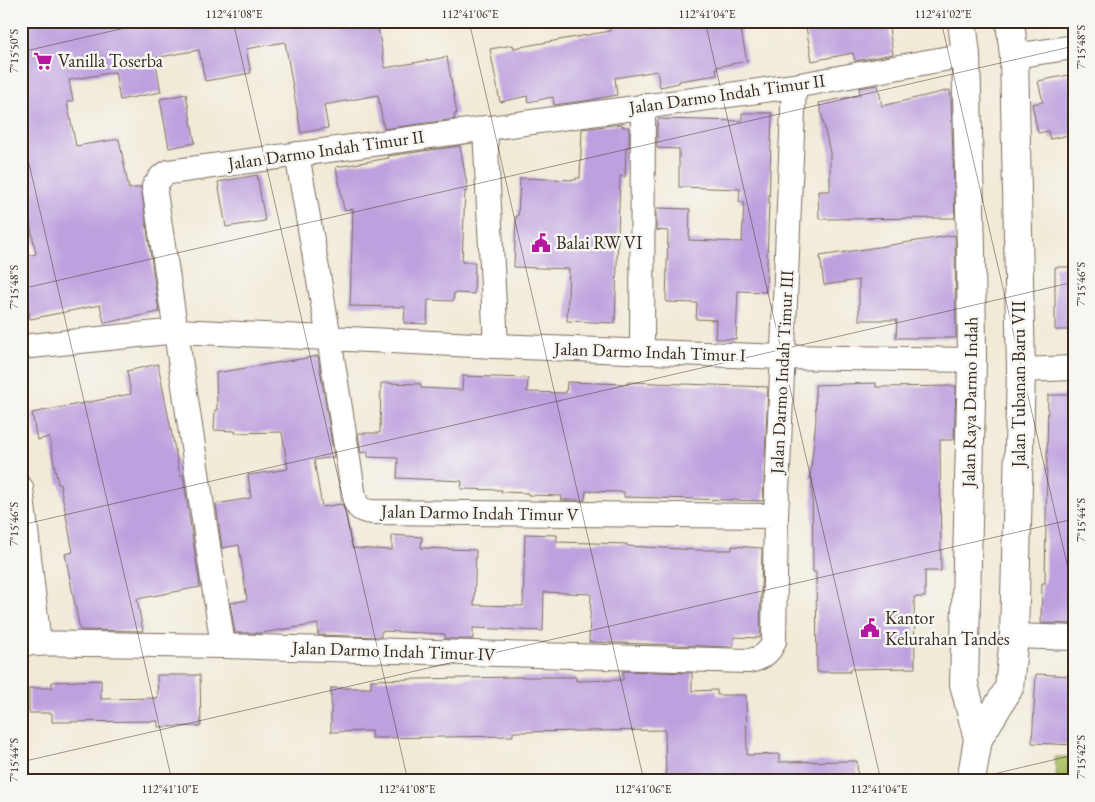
<svg xmlns="http://www.w3.org/2000/svg" width="1095" height="802" font-family="'EB Garamond',serif">
<rect width="100%" height="100%" fill="#f6f6f2"/>
<filter id="ink" filterUnits="userSpaceOnUse"><feTurbulence type="fractalNoise" baseFrequency=".02" numOctaves="2"/><feDisplacementMap in="SourceGraphic" scale="10" xChannelSelector="R" yChannelSelector="G"/><feConvolveMatrix kernelMatrix="1 2 1 2 8 2 1 2 1" color-interpolation-filters="sRGB"/></filter>
<filter id="wash" filterUnits="userSpaceOnUse"><feTurbulence type="fractalNoise" baseFrequency=".0096" numOctaves="4" result="noise"/><feDisplacementMap in="SourceGraphic" scale="20" xChannelSelector="R" yChannelSelector="G"/><feGaussianBlur stdDeviation="1.12" result="paint"/><feColorMatrix in="noise" values="0 0 0 0 0 0 0 0 0 0 0 0 0 0 0 0 0 1.4 0 .05"/><feComposite in="paint" operator="in"/></filter>
<g filter="url(#wash)">
<rect width="100%" height="100%" fill="#f1ead7"/>
<!-- green -->
<path fill="#a9bf64" stroke="#727441" d="M 1055,757 L 1074,757 L 1074,781 L 1057,781 Z"/>
<g id="blocks">
<!-- building -->
<path fill="#bea0de" d="M 21,21 L 377,21 L 385,68 L 447,57 L 457,114 L 454,114 L 455,119 L 384,129 L 378,95 L 324,105 L 328,128 L 301,133 L 285,42 L 246,49 L 251,73 L 205,81 L 199,50 L 155,58 L 161,92 L 120,100 L 115,72 L 69,80 L 73,101 L 67,102 L 76,146 L 119,139 L 129,189 L 141,187 L 159,312 L 104,323 L 100,305 L 30,319 L 21,273 L 21,257 L 36,254 L 21,177 Z
M 608,21 L 698,21 L 699,28 L 739,21 L 747,61 L 716,67 L 717,75 L 679,81 L 679,83 L 660,87 L 657,71 L 615,78 L 617,95 L 585,101 L 554,105 L 553,97 L 528,102 L 527,96 L 500,102 L 490,49 L 513,45 L 514,48 L 610,31 Z
M 805,21 L 888,21 L 893,54 L 855,61 L 853,53 L 812,61 Z
M 1074,74 L 1074,134 L 1050,139 L 1048,131 L 1038,133 L 1032,104 L 1043,102 L 1038,81 Z
M 878,85 L 882,106 L 950,90 L 951,98 L 955,218 L 819,219 L 818,191 L 830,191 L 830,153 L 819,103 L 860,95 L 859,88 Z
M 186,94 L 195,143 L 169,148 L 160,99 Z
M 742,113 L 772,113 L 766,292 L 738,291 L 736,339 L 715,339 L 716,320 L 696,319 L 697,303 L 666,302 L 668,231 L 656,230 L 656,208 L 690,209 L 689,240 L 742,242 L 744,202 L 739,202 L 740,189 L 679,187 L 679,149 L 657,148 L 657,128 L 658,119 L 742,121 Z
M 622,124 L 623,127 L 629,127 L 629,147 L 626,147 L 625,177 L 620,176 L 615,323 L 567,321 L 569,269 L 514,267 L 516,216 L 518,216 L 520,178 L 576,180 L 576,178 L 580,178 L 582,129 Z
M 460,146 L 468,191 L 465,191 L 462,262 L 475,262 L 474,294 L 454,293 L 453,301 L 428,300 L 427,324 L 404,323 L 405,307 L 350,306 L 353,209 L 344,210 L 336,167 L 389,158 L 388,156 Z
M 257,175 L 265,221 L 226,227 L 218,182 Z
M 955,235 L 956,338 L 896,338 L 897,320 L 859,320 L 859,280 L 824,285 L 820,256 Z
M 1055,267 L 1074,267 L 1074,330 L 1055,330 Z
M 318,356 L 334,457 L 314,460 L 322,507 L 342,504 L 346,512 L 352,548 L 392,550 L 392,535 L 422,537 L 421,548 L 476,550 L 474,605 L 523,606 L 525,534 L 557,535 L 557,542 L 627,544 L 627,546 L 699,550 L 732,550 L 732,546 L 762,548 L 760,638 L 734,637 L 733,647 L 589,642 L 591,594 L 544,592 L 543,631 L 473,628 L 473,639 L 445,639 L 445,634 L 381,631 L 381,637 L 318,635 L 318,624 L 261,633 L 235,633 L 230,603 L 247,600 L 239,545 L 222,548 L 216,504 L 251,498 L 248,475 L 288,469 L 282,432 L 235,433 L 235,431 L 214,430 L 215,410 L 217,410 L 216,373 Z
M 158,364 L 180,475 L 183,475 L 200,587 L 137,599 L 143,631 L 80,630 L 65,554 L 73,552 L 60,484 L 58,484 L 49,437 L 37,440 L 32,413 L 131,394 L 127,371 Z
M 463,376 L 528,378 L 527,392 L 566,393 L 567,382 L 628,384 L 628,382 L 768,387 L 763,501 L 624,497 L 624,492 L 586,491 L 585,500 L 561,500 L 562,496 L 528,495 L 528,493 L 501,492 L 502,490 L 461,489 L 462,481 L 397,478 L 398,458 L 368,457 L 368,451 L 361,453 L 358,433 L 380,433 L 381,383 L 421,384 L 421,388 L 462,390 Z
M 876,383 L 876,387 L 956,386 L 954,440 L 940,440 L 941,571 L 925,571 L 925,597 L 914,597 L 915,668 L 850,669 L 850,672 L 817,672 L 816,572 L 813,572 L 812,478 L 810,478 L 816,420 L 815,385 Z
M 1048,395 L 1074,395 L 1074,624 L 1041,623 L 1042,583 L 1045,583 Z
M 623,671 L 692,673 L 692,691 L 717,690 L 717,695 L 746,695 L 747,755 L 779,754 L 779,762 L 857,761 L 858,781 L 666,781 L 665,730 L 513,732 L 513,736 L 372,738 L 371,731 L 331,732 L 331,688 L 371,688 L 371,680 L 512,677 L 576,677 L 576,681 L 623,680 Z
M 1036,674 L 1074,676 L 1074,745 L 1032,743 Z
M 157,675 L 200,675 L 201,726 L 158,727 L 158,721 L 52,722 L 52,713 L 29,713 L 29,688 L 52,688 L 52,682 L 101,680 L 101,699 L 158,698 Z"/>
</g>
</g>
<g filter="url(#ink)">
<use href="#blocks" fill-opacity="0" stroke="#7b6d5f" stroke-width="1"/>
<g fill="none" stroke-linecap="round" stroke-linejoin="round">
<!-- street casing -->
<g stroke="#7b6d5f" stroke-width="26">
<path id="street" d="M 1014,56 L 1074,47
M 485,128 L 496,346
M 297,154 L 329,338 L 354,497 C 357,508 361,511 372,512 L 776,516
M 21,347 L 177,331 L 496,346 L 783,357 L 972,360
M 642,352 L 643,106
M 1021,370 L 1074,368
M 21,488 L 39,644
M 1014,636 L 1074,638
M 21,643 L 223,646 L 748,661 C 761,659 769,654 774,641 L 776,516 L 794,86
M 223,646 L 154,186 L 156,187 C 158,178 162,176 169,172 L 794,86 L 966,55"/>
</g>
<!-- secondary casing -->
<g stroke="#7b6d5f" stroke-width="30">
<path id="secondary" d="M 962,21 L 966,55 L 971,248 L 972,360 L 964,684 L 978,739 L 971,781
M 978,739 L 1009,688 L 1014,636 L 1021,370 L 1014,56 L 1010,21"/>
</g>
<!-- street -->
<use href="#street" stroke="#fff" stroke-width="24"/>
<!-- secondary -->
<use href="#secondary" stroke="#fff" stroke-width="28"/>
</g>
</g>
<!-- ticks -->
<path fill="none" stroke="#3b2a1e" stroke-width="1" stroke-opacity="0.45" d="M 233,21 L 408,781M 469,21 L 644,781M 705,21 L 881,781M 941,21 L 1074,594M 21,52 L 155,21M 21,129 L 172,781M 21,289 L 1074,46M 21,525 L 1074,282M 21,762 L 1074,519M 964,781 L 1074,755"/>
<!-- icons -->
<defs>
<g id="supermarket-bare" transform="scale(1.5)"><path d="M-6-5.5h2.5l.6 2H6L4.5 2H-2.5L-4.4-4H-6ZM-1.5 3.2a1.3 1.3 0 1 0 .1 0ZM3 3.2a1.3 1.3 0 1 0 .1 0Z" fill="#b5179e" stroke="#f6f6f2" stroke-width="2.5" paint-order="stroke"/></g>
<g id="civic-bare" transform="scale(1.5)"><path d="M-.6-6.5H3V-4.5H.6V-3L4-1V1h2V6H-6V1h2V-1L-.6-3ZM-1.2 2.5V6h2.4V2.5Z" fill="#b5179e" stroke="#f6f6f2" stroke-width="2.5" paint-order="stroke"/></g>
</defs>
<g fill-rule="evenodd">
<use href="#supermarket-bare" x="43" y="61"/>
<use href="#civic-bare" x="541" y="243"/>
<use href="#civic-bare" x="870" y="628"/>
</g>
<g text-anchor="middle" stroke-width="5" stroke-linejoin="round" paint-order="stroke">
<!-- poi labels -->
<g font-size="18" fill="#3b2a1e" stroke="#f6f6f2" text-anchor="start">
<text x="58" y="67">Vanilla Toserba</text>
<text x="556" y="249">Balai RW VI</text>
<text x="885" y="624">Kantor<tspan x="885" dy="21">Kelurahan Tandes</tspan></text>
</g>
<!-- street labels -->
<g font-size="18" fill="#3b2a1e" stroke="#f6f6f2">
<text transform="translate(727 94) rotate(-8)" y="6">Jalan Darmo Indah Timur II</text>
<text transform="translate(326 150) rotate(-8)" y="6">Jalan Darmo Indah Timur II</text>
<text transform="translate(650 352) rotate(2)" y="6">Jalan Darmo Indah Timur I</text>
<text transform="translate(782 372) rotate(-87)" y="6">Jalan Darmo Indah Timur III</text>
<text transform="translate(1019 384) rotate(-90)" y="6">Jalan Tubanan Baru VII</text>
<text transform="translate(970 402) rotate(-89)" y="6">Jalan Raya Darmo Indah</text>
<text transform="translate(480 513) rotate(1)" y="6">Jalan Darmo Indah Timur V</text>
<text transform="translate(394 651) rotate(2)" y="6">Jalan Darmo Indah Timur IV</text>
</g>
</g>
<!-- margin -->
<rect width="1095" height="802" fill="none" stroke="#f6f6f2" stroke-width="55"/>
<rect x="28" y="28" width="1040" height="746" fill="none" stroke="#3b2a1e" stroke-width="2"/>
<g font-size="12" text-anchor="middle" fill="#3b2a1e">
<text x="234" y="18">112°41'08"E</text>
<text x="470" y="18">112°41'06"E</text>
<text x="707" y="18">112°41'04"E</text>
<text x="943" y="18">112°41'02"E</text>
<text transform="translate(1081 47) rotate(-90)" y="4">7°15'48"S</text>
<text transform="translate(14 51) rotate(-90)" y="4">7°15'50"S</text>
<text transform="translate(1081 284) rotate(-90)" y="4">7°15'46"S</text>
<text transform="translate(14 287) rotate(-90)" y="4">7°15'48"S</text>
<text transform="translate(1081 520) rotate(-90)" y="4">7°15'44"S</text>
<text transform="translate(14 524) rotate(-90)" y="4">7°15'46"S</text>
<text transform="translate(1081 757) rotate(-90)" y="4">7°15'42"S</text>
<text transform="translate(14 760) rotate(-90)" y="4">7°15'44"S</text>
<text x="170" y="793">112°41'10"E</text>
<text x="407" y="793">112°41'08"E</text>
<text x="643" y="793">112°41'06"E</text>
<text x="879" y="793">112°41'04"E</text>
</g>
</svg>
